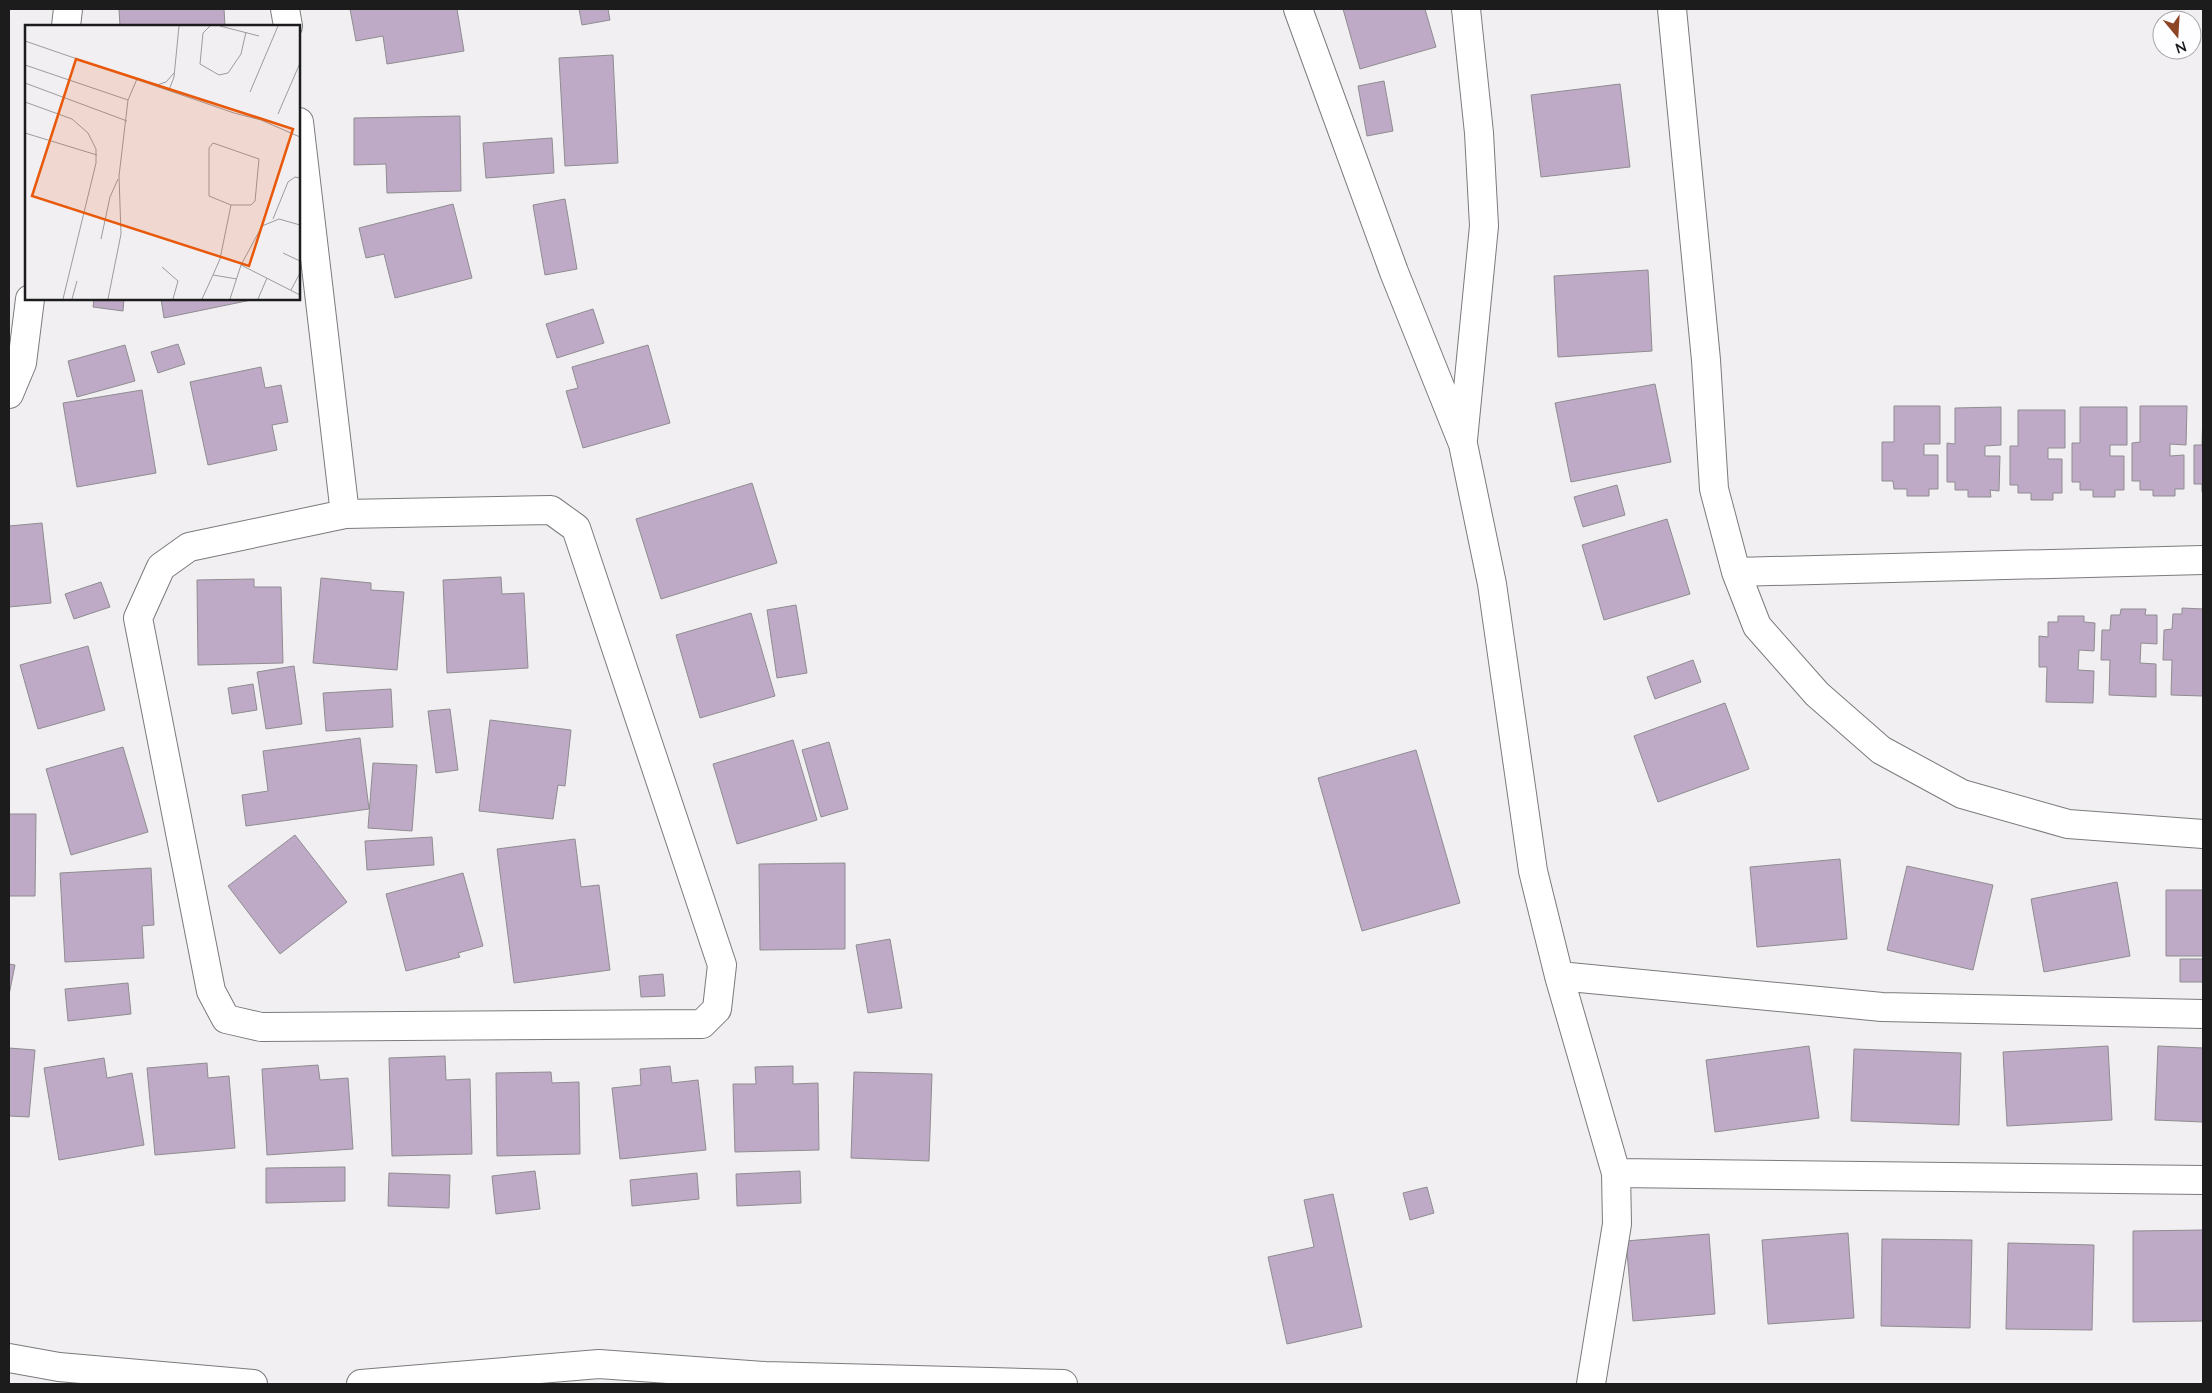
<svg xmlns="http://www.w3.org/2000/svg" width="2212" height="1393" font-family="Lato,sans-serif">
<rect width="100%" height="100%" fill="#f1eff2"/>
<!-- building -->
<path fill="#beaac6" stroke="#8f8d90" d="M 119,9 L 224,9 L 225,26 L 120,26 Z
M 350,9 L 457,9 L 464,51 L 387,64 L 383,36 L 356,41 Z
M 579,9 L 608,9 L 610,20 L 582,25 Z
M 1343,9 L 1425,9 L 1436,47 L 1360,69 Z
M 613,55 L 618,163 L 565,166 L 559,58 Z
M 1384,81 L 1393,131 L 1367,136 L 1358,86 Z
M 1620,84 L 1630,167 L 1541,177 L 1531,95 Z
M 460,116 L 461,191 L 387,193 L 386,164 L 354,165 L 354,118 Z
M 552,138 L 554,173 L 486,178 L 483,143 Z
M 565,199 L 577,269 L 545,275 L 533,205 Z
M 453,204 L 472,278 L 395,298 L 384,254 L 366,258 L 359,228 Z
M 1648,270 L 1652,351 L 1558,357 L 1554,276 Z
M 94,299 L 124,299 L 123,311 L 93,307 Z
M 161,299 L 256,299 L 164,318 Z
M 593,309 L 604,343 L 557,358 L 546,324 Z
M 178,344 L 185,364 L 158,373 L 151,352 Z
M 125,345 L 135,381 L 77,397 L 68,361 Z
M 648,345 L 670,423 L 583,448 L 566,391 L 578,388 L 572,367 Z
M 261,367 L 265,388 L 281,385 L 288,422 L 272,425 L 277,450 L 208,465 L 190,382 Z
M 1655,384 L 1671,462 L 1571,482 L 1555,403 Z
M 142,390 L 156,473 L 77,487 L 63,403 Z
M 1894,406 L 1940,406 L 1940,444 L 1924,444 L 1924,455 L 1938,455 L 1938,489 L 1929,489 L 1929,496 L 1907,496 L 1907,489 L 1894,489 L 1893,481 L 1882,481 L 1882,442 L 1894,442 Z
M 2140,406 L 2187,406 L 2186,445 L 2170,444 L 2170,456 L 2184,455 L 2184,489 L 2175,489 L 2175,496 L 2153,496 L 2153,490 L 2140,490 L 2140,481 L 2132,481 L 2132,443 L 2140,442 Z
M 2001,407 L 2001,445 L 1985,446 L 1985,456 L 2000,456 L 1999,491 L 1990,490 L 1991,497 L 1968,497 L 1968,490 L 1955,490 L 1955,482 L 1947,482 L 1947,443 L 1955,444 L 1955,408 Z
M 2080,407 L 2127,407 L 2127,445 L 2110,445 L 2110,456 L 2124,456 L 2124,490 L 2115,490 L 2115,497 L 2093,497 L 2093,490 L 2080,490 L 2080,482 L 2072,482 L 2072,443 L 2080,443 Z
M 2203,409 L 2203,492 L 2202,492 L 2202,484 L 2194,484 L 2194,445 L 2202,445 Z
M 2018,410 L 2065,410 L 2065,448 L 2048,448 L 2048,459 L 2062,459 L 2062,493 L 2053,493 L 2053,500 L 2031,500 L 2031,493 L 2018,493 L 2018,485 L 2010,485 L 2010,446 L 2018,446 Z
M 752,483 L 777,563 L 661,599 L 636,519 Z
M 1617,485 L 1625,515 L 1583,527 L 1574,497 Z
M 1667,519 L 1690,594 L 1604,620 L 1582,545 Z
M 42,523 L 51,603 L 9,607 L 9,526 Z
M 501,577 L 502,594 L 524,593 L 528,668 L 447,673 L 443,580 Z
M 321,578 L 371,583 L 371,590 L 404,592 L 397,670 L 313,663 Z
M 254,579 L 254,587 L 281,587 L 283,663 L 198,665 L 197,580 Z
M 101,582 L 110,607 L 74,619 L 65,594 Z
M 796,605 L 807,673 L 777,678 L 767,610 Z
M 2182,608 L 2203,609 L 2203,696 L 2171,695 L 2172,660 L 2163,660 L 2164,630 L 2172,629 L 2173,614 L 2182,614 Z
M 2121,609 L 2146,609 L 2145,615 L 2157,615 L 2157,644 L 2141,643 L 2140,663 L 2156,664 L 2156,697 L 2109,695 L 2110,660 L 2101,660 L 2102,630 L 2110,630 L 2111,615 L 2120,615 Z
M 751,613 L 775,696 L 700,718 L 676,635 Z
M 2058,616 L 2084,616 L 2084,622 L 2095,623 L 2094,651 L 2079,650 L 2078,670 L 2094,671 L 2093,703 L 2046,702 L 2047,667 L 2039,667 L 2039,636 L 2048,637 L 2048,622 L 2058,622 Z
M 88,646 L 105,710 L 38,729 L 20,665 Z
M 1693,660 L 1701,682 L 1655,699 L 1647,677 Z
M 294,666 L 302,724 L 266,729 L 257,672 Z
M 253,684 L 257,710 L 232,714 L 228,688 Z
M 391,689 L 393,727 L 326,731 L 323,693 Z
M 1725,703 L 1749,769 L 1658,802 L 1634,736 Z
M 450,709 L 458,770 L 436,773 L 428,711 Z
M 490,720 L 571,730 L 565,786 L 558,785 L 553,819 L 479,811 Z
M 360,738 L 369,809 L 246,826 L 242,795 L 268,791 L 263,751 Z
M 793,740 L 817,820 L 737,844 L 713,764 Z
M 829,742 L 848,809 L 821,817 L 802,750 Z
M 123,747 L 148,832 L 71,855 L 46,769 Z
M 1416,750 L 1460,903 L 1362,931 L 1318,778 Z
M 373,763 L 417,765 L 412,831 L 368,828 Z
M 9,814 L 36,814 L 35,896 L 9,896 Z
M 295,835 L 347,902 L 280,954 L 228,886 Z
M 432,837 L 434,865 L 367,870 L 365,841 Z
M 575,839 L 581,887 L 599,885 L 610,970 L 514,983 L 497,849 Z
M 1840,859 L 1847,939 L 1757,947 L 1750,867 Z
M 845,863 L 845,949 L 760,950 L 759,864 Z
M 1907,866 L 1993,885 L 1973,970 L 1887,950 Z
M 151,868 L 154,925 L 142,926 L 144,958 L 65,962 L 60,873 Z
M 463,873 L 483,946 L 458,953 L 460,957 L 406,971 L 386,894 Z
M 2117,882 L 2130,956 L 2044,972 L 2031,899 Z
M 2166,890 L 2203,890 L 2203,956 L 2166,956 Z
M 890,939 L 902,1008 L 868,1013 L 856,945 Z
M 2180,959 L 2203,959 L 2203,982 L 2180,982 Z
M 9,964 L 15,965 L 9,995 Z
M 663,974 L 665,996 L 641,997 L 639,976 Z
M 128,983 L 131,1014 L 68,1021 L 65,989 Z
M 1809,1046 L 1819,1118 L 1715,1132 L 1706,1060 Z
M 2108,1046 L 2112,1120 L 2007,1126 L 2003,1052 Z
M 2158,1046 L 2203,1048 L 2203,1122 L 2155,1120 Z
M 9,1048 L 35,1050 L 29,1117 L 9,1116 Z
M 1854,1049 L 1961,1053 L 1959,1125 L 1851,1121 Z
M 445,1056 L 446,1080 L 470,1079 L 472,1154 L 392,1156 L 389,1058 Z
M 104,1058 L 107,1078 L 132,1073 L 144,1145 L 59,1160 L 44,1068 Z
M 207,1063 L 208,1078 L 229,1076 L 235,1148 L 155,1155 L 147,1068 Z
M 318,1065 L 320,1080 L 348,1078 L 353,1149 L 267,1155 L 262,1069 Z
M 670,1066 L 672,1083 L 698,1080 L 706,1150 L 620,1159 L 612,1088 L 641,1085 L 640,1069 Z
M 793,1066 L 793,1084 L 818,1083 L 819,1150 L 735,1152 L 733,1084 L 756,1084 L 755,1067 Z
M 551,1072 L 552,1083 L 579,1082 L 580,1154 L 497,1156 L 496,1073 Z
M 854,1072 L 932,1074 L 929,1161 L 851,1158 Z
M 345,1167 L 345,1201 L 266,1203 L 266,1168 Z
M 535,1171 L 540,1209 L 496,1214 L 492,1176 Z
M 800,1171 L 801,1203 L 737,1206 L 736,1174 Z
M 389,1173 L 450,1175 L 449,1208 L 388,1206 Z
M 697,1173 L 699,1199 L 632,1206 L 630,1180 Z
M 1427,1187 L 1434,1213 L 1410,1220 L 1403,1193 Z
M 1333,1194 L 1362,1327 L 1287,1344 L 1268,1257 L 1314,1247 L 1304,1200 Z
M 2203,1230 L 2203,1321 L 2133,1322 L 2133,1231 Z
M 1848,1233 L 1854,1318 L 1768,1324 L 1762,1240 Z
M 1709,1234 L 1715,1314 L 1633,1321 L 1626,1241 Z
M 1882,1239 L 1972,1240 L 1970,1328 L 1881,1326 Z
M 2008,1243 L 2094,1245 L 2092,1330 L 2006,1329 Z"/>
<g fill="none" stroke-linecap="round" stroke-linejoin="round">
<!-- minor casing -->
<g stroke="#7b7a7c" stroke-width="30">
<path id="minor" d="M 285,9 L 288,26
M 1298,9 L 1394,272 L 1463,444 L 1492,584 L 1533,871 L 1559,976 L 1616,1173
M 1672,9 L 1706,360 L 1714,489 L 1736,572 L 1757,626 L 1817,694 L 1881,750 L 1962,794 L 2068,824 L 2203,834
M 66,26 L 68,9
M 299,122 L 345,514
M 9,394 L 22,363 L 30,299
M 1463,440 L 1484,226 L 1479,133 L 1466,9
M 551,510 L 576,528 L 722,965 L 717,1009 L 702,1024 L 261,1027 L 226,1019 L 211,991 L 138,618 L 161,567 L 189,547 L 345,514 Z
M 1736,572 L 2203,560
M 1559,976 L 1882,1007 L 2203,1014
M 1591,1384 L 1617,1224 L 1616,1173 L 2203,1180"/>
</g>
<!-- tertiary casing -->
<g stroke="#7b7a7c" stroke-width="30">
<path id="tertiary" d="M 9,1358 L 59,1367 L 253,1384
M 361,1384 L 599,1364 L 765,1376 L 1063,1384"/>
</g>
<!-- minor -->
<use href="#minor" stroke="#fff" stroke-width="28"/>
<!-- tertiary -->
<use href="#tertiary" stroke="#fff" stroke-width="28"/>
</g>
<!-- overview -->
<g transform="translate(25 25)">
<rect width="275" height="275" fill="#f1eff2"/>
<path fill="none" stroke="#9c9b9d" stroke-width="1" d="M 185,1 L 178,8 L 175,39 L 194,50 L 203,48 L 216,29 L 221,7M 195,1 L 234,11M 0,16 L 209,88 L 236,95 L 275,112M 0,40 L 103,75 L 112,54M 0,58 L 102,96M 132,60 L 141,57 L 149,48M 144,65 L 149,52 L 154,1M 225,67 L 253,1M 0,77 L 47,94 L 63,108 L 71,124 L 71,138 L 38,274M 253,89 L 275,38M 0,108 L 72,130M 188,118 L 234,134 L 230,176 L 226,180 L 206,180 L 184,171 L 184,123 ZM 248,194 L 263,157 L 270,152 L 275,153M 76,214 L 85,172 L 93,154M 258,228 L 275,236M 216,240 L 275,270M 137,242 L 153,256 L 148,274M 188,250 L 195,234 L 206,180M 266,265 L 275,248M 47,274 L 52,256M 83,274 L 96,209 L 94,151 L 103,75M 177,274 L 188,250 L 212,254M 205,274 L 216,240 L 237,201 L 254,194 L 275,200M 233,274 L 242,253"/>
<path fill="#e8590c" fill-opacity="0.15" stroke="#e8590c" stroke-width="2.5" d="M 51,34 L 268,104 L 224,241 L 7,171 Z"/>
<rect width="275" height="275" fill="none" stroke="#1d1c1d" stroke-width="2.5"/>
</g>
<!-- border -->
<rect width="2212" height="1393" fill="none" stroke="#1d1c1d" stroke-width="20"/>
<!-- north arrow -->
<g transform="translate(2177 35) rotate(162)"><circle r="24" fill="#fefdff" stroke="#a4a3a5"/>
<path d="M0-4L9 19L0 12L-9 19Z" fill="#8d4425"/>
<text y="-8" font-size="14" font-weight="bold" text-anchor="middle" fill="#1d1c1d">N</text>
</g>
</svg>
